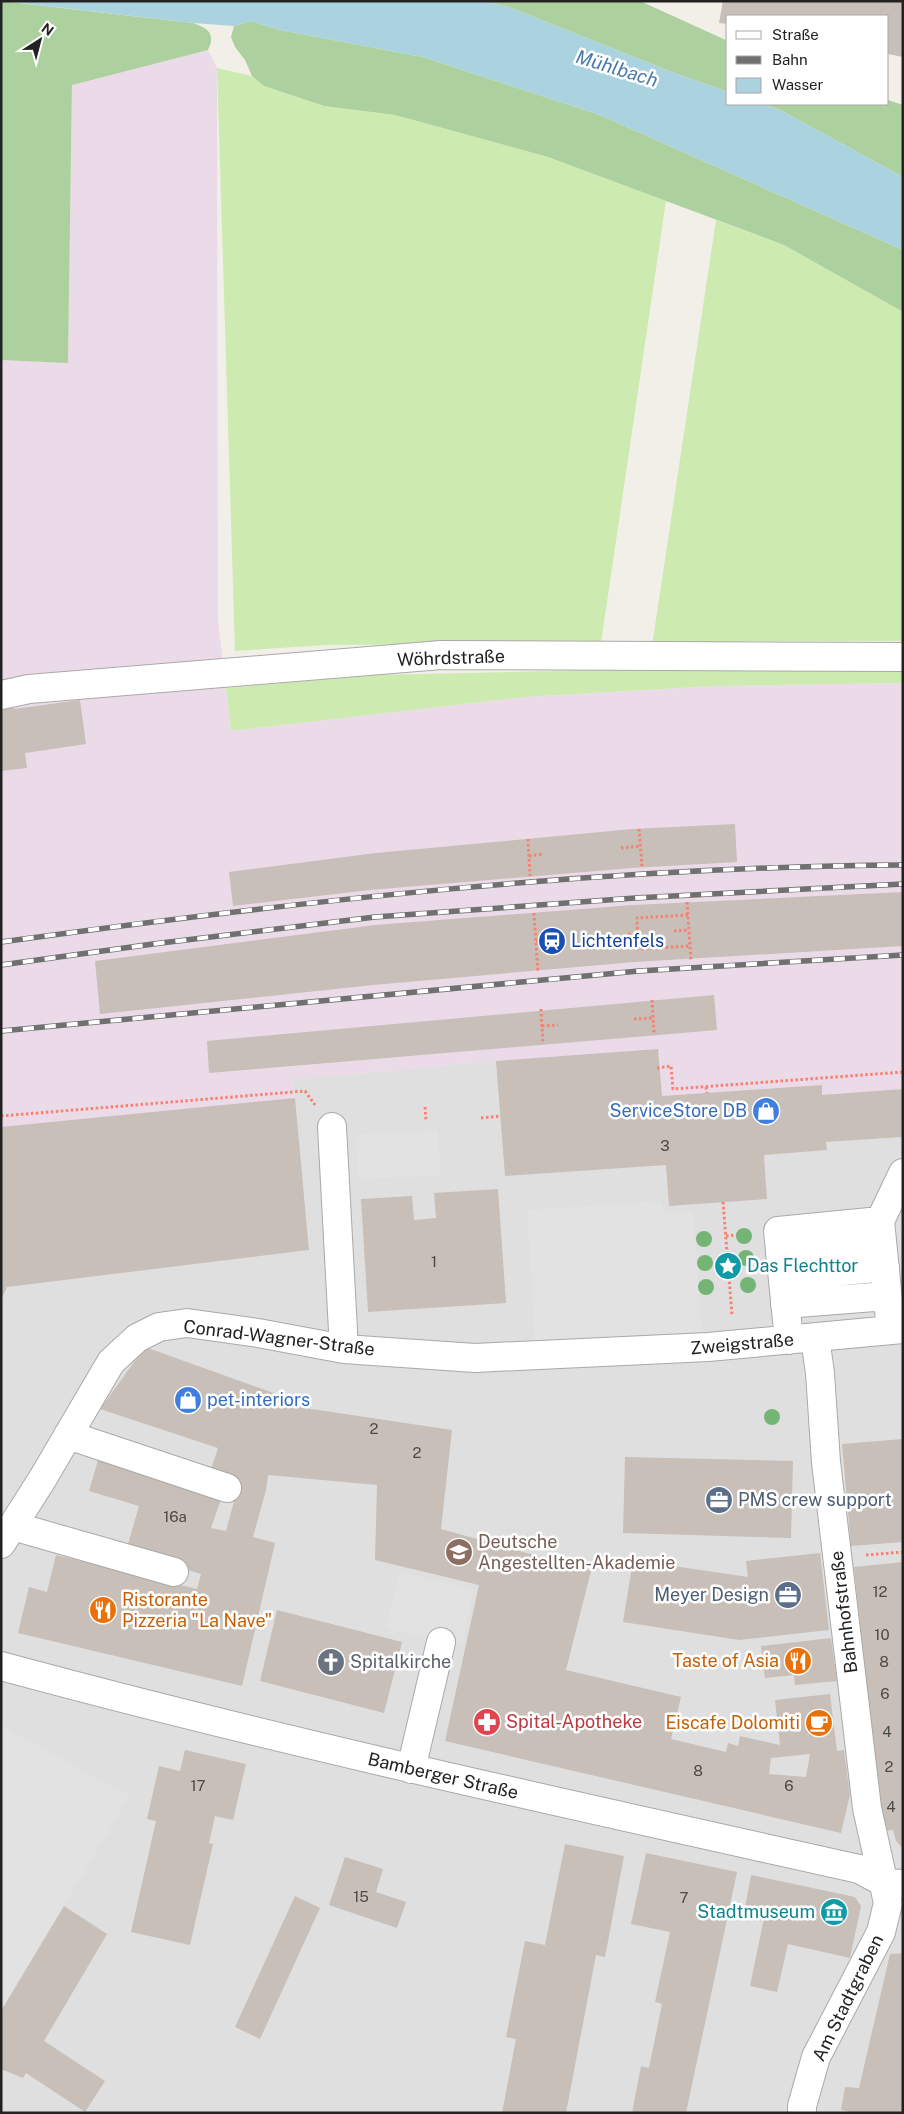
<svg xmlns="http://www.w3.org/2000/svg" width="904" height="2114" font-family="'Public Sans',sans-serif">
<rect width="100%" height="100%" fill="#f2efe9"/>
<!-- residential -->
<path fill="#e0dfdf" d="M 496,1061 L 764,1155 L 826,1142 L 903,1137 L 903,2113 L 1,2113 L 1,1287 L 309,1250 L 293,1079 Z"/>
<!-- industrial -->
<path fill="#ebdbe8" d="M 208,50 L 217,68 L 218,621 L 231,731 L 525,697 L 714,686 L 903,683 L 903,1137 L 826,1142 L 827,1150 L 765,1155 L 767,1199 L 669,1206 L 666,1165 L 496,1061 L 293,1079 L 309,1250 L 1,1276 L 1,360 L 68,362 L 72,84 Z"/>
<!-- grass -->
<path fill="#cdebb0" d="M 217,68 L 252,76 L 264,86 L 324,106 L 395,115 L 548,157 L 666,201 L 601,643 L 326,645 L 235,651 Z
M 716,220 L 784,245 L 903,312 L 903,641 L 750,641 L 652,646 Z
M 695,668 L 903,670 L 903,683 L 714,686 L 525,697 L 231,731 L 226,688 L 376,675 Z"/>
<!-- forest -->
<path fill="#add19e" d="M 1,1 L 193,23 C 208,28 216,34 208,50 L 72,85 L 68,363 L 1,360 Z
M 485,1 L 640,1 L 728,41 L 728,92 L 669,71 L 511,8 Z
M 251,21 L 280,30 L 423,57 L 600,115 L 903,250 L 903,312 L 784,245 L 548,157 L 395,115 L 324,106 L 264,86 L 252,76 L 245,60 L 235,47 L 231,37 L 234,26 Z
M 888,100 L 903,105 L 903,177 L 780,110 L 762,104 L 888,104 Z"/>
<!-- parking -->
<path fill="#e2e2e2" d="M 438,1130 L 440,1176 L 358,1179 L 356,1134 Z
M 661,1201 L 663,1213 L 693,1212 L 703,1347 L 536,1355 L 527,1210 Z
M 399,1572 L 474,1589 L 462,1646 L 386,1629 Z
M 1,1725 L 130,1796 L 1,2011 Z"/>
<!-- water -->
<path fill="#aad3df" d="M 3,1 L 485,1 L 511,8 L 669,71 L 728,92 L 728,104 L 762,104 L 780,110 L 903,177 L 903,250 L 600,115 L 423,57 L 280,30 L 251,21 L 234,26 L 193,23 Z"/>
<!-- building -->
<path fill="#c7bfb8" fill-rule="evenodd" d="M 723,1 L 903,1 L 903,57 L 888,54 L 888,16 L 728,16 L 728,24 L 719,23 Z
M 80,700 L 86,744 L 25,753 L 27,768 L 1,771 L 1,705 L 13,704 L 14,709 Z
M 735,824 L 737,862 L 632,868 L 370,890 L 233,906 L 229,872 L 376,853 L 632,829 Z
M 903,892 L 903,946 L 634,962 L 373,985 L 100,1014 L 95,961 L 375,925 L 633,905 Z
M 714,995 L 717,1030 L 209,1073 L 207,1041 Z
M 658,1049 L 662,1096 L 822,1085 L 822,1095 L 903,1089 L 903,1137 L 826,1142 L 827,1150 L 764,1155 L 767,1199 L 669,1206 L 666,1165 L 505,1176 L 496,1061 Z
M 295,1098 L 309,1250 L 7,1287 L 1,1300 L 1,1127 Z
M 498,1189 L 506,1303 L 368,1312 L 361,1199 L 412,1196 L 414,1220 L 436,1218 L 434,1193 Z
M 145,1347 L 282,1396 L 278,1404 L 452,1430 L 441,1529 L 591,1571 L 566,1670 L 681,1697 L 671,1739 L 726,1752 L 728,1743 L 738,1746 L 740,1736 L 780,1745 L 775,1700 L 830,1694 L 837,1751 L 844,1750 L 850,1795 L 841,1833 L 445,1741 L 479,1585 L 375,1560 L 377,1485 L 268,1475 L 266,1490 L 253,1537 L 275,1543 L 242,1686 L 18,1633 L 29,1587 L 47,1592 L 56,1555 L 197,1589 L 201,1574 L 126,1551 L 139,1506 L 89,1491 L 98,1460 L 221,1499 L 211,1528 L 226,1531 L 239,1483 L 210,1472 L 218,1448 L 100,1409 ZM 810,1754 L 806,1777 L 769,1774 L 771,1758 Z
M 903,1439 L 903,1542 L 851,1546 L 842,1444 Z
M 625,1457 L 793,1461 L 791,1538 L 623,1533 Z
M 820,1553 L 829,1630 L 739,1640 L 623,1622 L 633,1560 L 748,1577 L 746,1561 Z
M 903,1562 L 903,1848 L 896,1841 L 893,1830 L 882,1831 L 854,1567 Z
M 277,1610 L 402,1642 L 384,1713 L 260,1681 Z
M 831,1638 L 837,1681 L 795,1685 L 794,1675 L 765,1678 L 761,1646 Z
M 185,1750 L 246,1764 L 233,1820 L 215,1816 L 209,1843 L 213,1844 L 190,1945 L 131,1932 L 156,1821 L 147,1819 L 159,1766 L 180,1771 Z
M 565,1844 L 624,1856 L 605,1957 L 596,1955 L 566,2113 L 502,2113 L 516,2039 L 506,2037 L 525,1941 L 545,1945 Z
M 646,1853 L 737,1872 L 686,2113 L 632,2113 L 641,2066 L 649,2068 L 662,2004 L 655,2002 L 670,1932 L 631,1924 Z
M 345,1857 L 383,1869 L 376,1892 L 406,1902 L 397,1928 L 329,1905 Z
M 751,1875 L 855,1897 L 861,1906 L 850,1958 L 788,1944 L 777,1992 L 750,1986 L 764,1918 L 744,1913 Z
M 295,1896 L 320,1908 L 260,2039 L 235,2027 Z
M 64,1906 L 107,1934 L 44,2041 L 105,2081 L 85,2112 L 26,2073 L 23,2078 L 1,2069 L 1,2011 Z
M 903,1953 L 903,2113 L 855,2113 L 841,2110 L 845,2087 L 859,2088 L 890,1954 Z"/>
<g fill="none" stroke-linecap="round" stroke-linejoin="round">
<!-- minor casing -->
<g stroke="#a9a9a9" stroke-width="30">
<path id="minor" d="M 1,695 L 29,689 L 441,655 L 903,657
M 332,1127 L 344,1349
M 880,1221 L 903,1173
M 780,1254 L 882,1243
M 783,1277 L 885,1267
M 785,1304 L 887,1296
M 789,1340 L 778,1231 L 880,1221 L 891,1330
M 68,1435 L 227,1488
M 13,1526 L 174,1572
M 1,1544 L 43,1478 L 111,1362 L 137,1338 L 159,1327 L 187,1323 L 258,1333 L 344,1349 L 475,1358 L 708,1347 L 903,1329
M 1,1666 C 285,1743 572,1805 859,1869 L 885,1883 L 903,1884
M 411,1769 L 441,1642
M 802,2113 L 802,2106 L 816,2057 L 881,1932 L 888,1903 L 867,1808 L 826,1462 L 820,1373 L 815,1338"/>
</g>
<!-- path -->
<path stroke="#fa8072" stroke-width="3" stroke-dasharray="2.5 2.5" stroke-linecap="butt" d="M 639,829 L 642,866
M 528,839 L 530,876
M 621,848 L 640,846
M 529,856 L 544,854
M 687,902 L 691,961
M 534,913 L 538,973
M 688,915 L 637,918 L 638,949 L 690,946
M 674,931 L 689,930
M 628,934 L 637,934
M 536,941 L 551,941
M 652,1000 L 654,1035
M 541,1009 L 543,1044
M 634,1019 L 653,1018
M 542,1026 L 558,1025
M 657,1068 L 671,1066 L 673,1089 L 903,1072
M 706,1087 L 707,1093
M 425,1107 L 426,1121
M 1,1116 L 305,1091 L 315,1105
M 481,1118 L 501,1116
M 723,1202 L 732,1315
M 726,1236 L 748,1234
M 866,1555 L 903,1552"/>
<!-- minor -->
<use href="#minor" stroke="#fff" stroke-width="28"/>
<!-- rail casing -->
<g stroke="#707070" stroke-width="5.5">
<path id="rail" d="M 1,942 C 300,901 601,867 903,865
M 1,965 L 153,944 L 375,917 L 635,898 L 903,884
M 1,1031 L 639,971 L 903,955"/>
</g>
<!-- rail -->
<use href="#rail" stroke="#fff" stroke-width="4" stroke-dasharray="11" stroke-linecap="butt"/>
</g>
<!-- trees -->
<g fill="#74b475">
<circle cx="744" cy="1236" r="8"/>
<circle cx="704" cy="1239" r="8"/>
<circle cx="746" cy="1258" r="8"/>
<circle cx="705" cy="1263" r="8"/>
<circle cx="748" cy="1285" r="8"/>
<circle cx="706" cy="1287" r="8"/>
<circle cx="772" cy="1417" r="8"/>
</g>
<!-- icons -->
<defs>
<g id="station-disc" transform="scale(1.4375)"><circle r="9.5" fill="#1a4fb4" stroke="#fff"/><path d="M-3-6H3Q5-6 5-4V2Q5 4 3 4L4.5 6H3L1.5 4h-3L-3 6H-4.5L-3 4Q-5 4-5 2V-4Q-5-6-3-6ZM-3.5-4v3h7v-3ZM-3.5 1v1.5H-2V1ZM2 1v1.5H3.5V1Z" fill="#fff"/></g>
<g id="shop-disc" transform="scale(1.4375)"><circle r="9.5" fill="#3f7fe0" stroke="#fff"/><path d="M-5-2.5h2.3a2.7 3.5 0 0 1 5.4 0H5L5.5 6h-11ZM-1.5-2.5h3a1.5 2.3 0 0 0-3 0Z" fill="#fff"/></g>
<g id="sight-disc" transform="scale(1.4375)"><circle r="9.5" fill="#0f9aa8" stroke="#fff"/><path d="M0-6L1.8-2.2L6-1.7L2.9 1.2L3.7 5.4L0 3.3L-3.7 5.4L-2.9 1.2L-6-1.7L-1.8-2.2Z" fill="#fff"/></g>
<g id="office-disc" transform="scale(1.4375)"><circle r="9.5" fill="#5c6f8a" stroke="#fff"/><path d="M-6-3h4V-5.5h4V-3h4V5H-6ZM-1-4.5V-3h2v-1.5ZM-6 0V1H6V0Z" fill="#fff"/></g>
<g id="school-disc" transform="scale(1.4375)"><circle r="9.5" fill="#8d6e63" stroke="#fff"/><path d="M0-5L7-2L0 1L-7-2ZM-4 1L0 2.5L4 1V4Q0 6-4 4Z" fill="#fff"/></g>
<g id="restaurant-disc" transform="scale(1.4375)"><circle r="9.5" fill="#e8710a" stroke="#fff"/><path d="M-5-6h1v4h1v-4h1v4h1v-4h1v5L-1.5 .5V6h-2V.5L-5-1ZM5-6V6H3V1.5H1.5Q1.5-4 5-6Z" fill="#fff"/></g>
<g id="church-disc" transform="scale(1.4375)"><circle r="9.5" fill="#6b7280" stroke="#fff"/><path d="M-1.2-6h2.4v3.5h3.3v2.4h-3.3V6h-2.4V-.1h-3.3v-2.4h3.3Z" fill="#fff"/></g>
<g id="pharmacy-disc" transform="scale(1.4375)"><circle r="9.5" fill="#e0444e" stroke="#fff"/><path d="M-2-6h4v4h4v4h-4v4h-4v-4h-4v-4h4Z" fill="#fff"/></g>
<g id="cafe-disc" transform="scale(1.4375)"><circle r="9.5" fill="#e8710a" stroke="#fff"/><path d="M-5.5-4.5H6V0H3Q3 3.5 0 3.5H-2.5Q-5.5 3.5-5.5 0ZM3-3.2v2h1.7v-2ZM-6 4.5H4V6H-6Z" fill="#fff"/></g>
<g id="museum-disc" transform="scale(1.4375)"><circle r="9.5" fill="#0f9aa8" stroke="#fff"/><path d="M0-6L6-3V-2H-6V-3ZM-5-1h2V3h-2ZM-1-1h2V3h-2ZM3-1h2V3H3ZM-6 4H6V6H-6Z" fill="#fff"/></g>
</defs>
<g fill-rule="evenodd">
<use href="#station-disc" x="552" y="941"/>
<use href="#shop-disc" x="766" y="1111"/>
<use href="#sight-disc" x="728" y="1266"/>
<use href="#shop-disc" x="188" y="1400"/>
<use href="#office-disc" x="719" y="1500"/>
<use href="#school-disc" x="459" y="1552"/>
<use href="#office-disc" x="788" y="1595"/>
<use href="#restaurant-disc" x="103" y="1610"/>
<use href="#restaurant-disc" x="798" y="1661"/>
<use href="#church-disc" x="331" y="1662"/>
<use href="#pharmacy-disc" x="487" y="1722"/>
<use href="#cafe-disc" x="819" y="1723"/>
<use href="#museum-disc" x="834" y="1912"/>
</g>
<g text-anchor="middle" stroke-width="5" stroke-linejoin="round" paint-order="stroke">
<!-- number labels -->
<g font-size="15" fill="#4b4948">
<text x="665" y="1151">3</text>
<text x="434" y="1267">1</text>
<text x="374" y="1434">2</text>
<text x="417" y="1458">2</text>
<text x="175" y="1522">16a</text>
<text x="880" y="1597">12</text>
<text x="882" y="1640">10</text>
<text x="884" y="1667">8</text>
<text x="885" y="1699">6</text>
<text x="887" y="1737">4</text>
<text x="889" y="1772">2</text>
<text x="698" y="1776">8</text>
<text x="198" y="1791">17</text>
<text x="789" y="1791">6</text>
<text x="891" y="1812">4</text>
<text x="361" y="1902">15</text>
<text x="684" y="1903">7</text>
</g>
<!-- street labels -->
<g font-size="18" fill="#222" stroke="#fff">
<text transform="translate(451 658) rotate(-2)" y="6">Wöhrdstraße</text>
<text transform="translate(279 1338) rotate(7)" y="6">Conrad-Wagner-Straße</text>
<text transform="translate(742 1344) rotate(-5)" y="6">Zweigstraße</text>
<text transform="translate(844 1612) rotate(-97)" y="6">Bahnhofstraße</text>
<text transform="translate(443 1776) rotate(13)" y="6">Bamberger Straße</text>
<text transform="translate(848 1998) rotate(-64)" y="6">Am Stadtgraben</text>
</g>
<!-- transit labels -->
<g font-size="18" fill="#164399" stroke="#fff" text-anchor="start">
<text x="571" y="947">Lichtenfels</text>
</g>
<!-- shop labels -->
<g font-size="18" fill="#366cbe" stroke="#fff" text-anchor="end">
<text x="747" y="1117">ServiceStore DB</text>
<text x="207" y="1406" text-anchor="start">pet-interiors</text>
</g>
<!-- culture labels -->
<g font-size="18" fill="#0d838f" stroke="#fff" text-anchor="start">
<text x="747" y="1272">Das Flechttor</text>
<text x="815" y="1918" text-anchor="end">Stadtmuseum</text>
</g>
<!-- service labels -->
<g font-size="18" fill="#4e5e75" stroke="#fff" text-anchor="start">
<text x="738" y="1506">PMS crew support</text>
<text x="769" y="1601" text-anchor="end">Meyer Design</text>
</g>
<!-- education labels -->
<g font-size="18" fill="#785e54" stroke="#fff" text-anchor="start">
<text x="478" y="1548">Deutsche<tspan x="478" dy="21">Angestellten-Akademie</tspan></text>
</g>
<!-- food labels -->
<g font-size="18" fill="#c56008" stroke="#fff" text-anchor="end">
<text x="122" y="1606" text-anchor="start">Ristorante<tspan x="122" dy="21">Pizzeria "La Nave"</tspan></text>
<text x="779" y="1667">Taste of Asia</text>
<text x="800" y="1729">Eiscafe Dolomiti</text>
</g>
<!-- worship labels -->
<g font-size="18" fill="#5b616d" stroke="#fff" text-anchor="start">
<text x="350" y="1668">Spitalkirche</text>
</g>
<!-- health labels -->
<g font-size="18" fill="#be3a42" stroke="#fff" text-anchor="start">
<text x="506" y="1728">Spital-Apotheke</text>
</g>
<!-- water labels -->
<g font-size="19" font-style="italic" fill="#4a7aab" stroke="#fff">
<text transform="translate(617 68) rotate(17)" y="7">Mühlbach</text>
</g>
</g>
<!-- border -->
<rect width="904" height="2114" fill="none" stroke="#222222" stroke-width="5"/>
<!-- legend -->
<rect x="726" y="15" width="162" height="90" fill="#ffffff" stroke="#a7a7a7"/>
<rect x="736" y="31" width="25" height="8" fill="#ffffff" stroke="#a7a7a7"/>
<text x="772" y="40" font-size="15" fill="#222222">Straße</text>
<rect x="736" y="56" width="25" height="8" fill="#707070" stroke="#a7a7a7"/>
<text x="772" y="65" font-size="15" fill="#222222">Bahn</text>
<rect x="736" y="78" width="25" height="15" fill="#aad3df" stroke="#a7a7a7"/>
<text x="772" y="90" font-size="15" fill="#222222">Wasser</text>
<!-- north arrow -->
<g transform="translate(40 40) rotate(36)" stroke="#ffffff" stroke-width="4" paint-order="stroke">
<path d="M0-4L9 19L0 12L-9 19Z" fill="#222222"/>
<text y="-8" font-size="14" font-weight="bold" text-anchor="middle" fill="#222222">N</text>
</g>
</svg>
